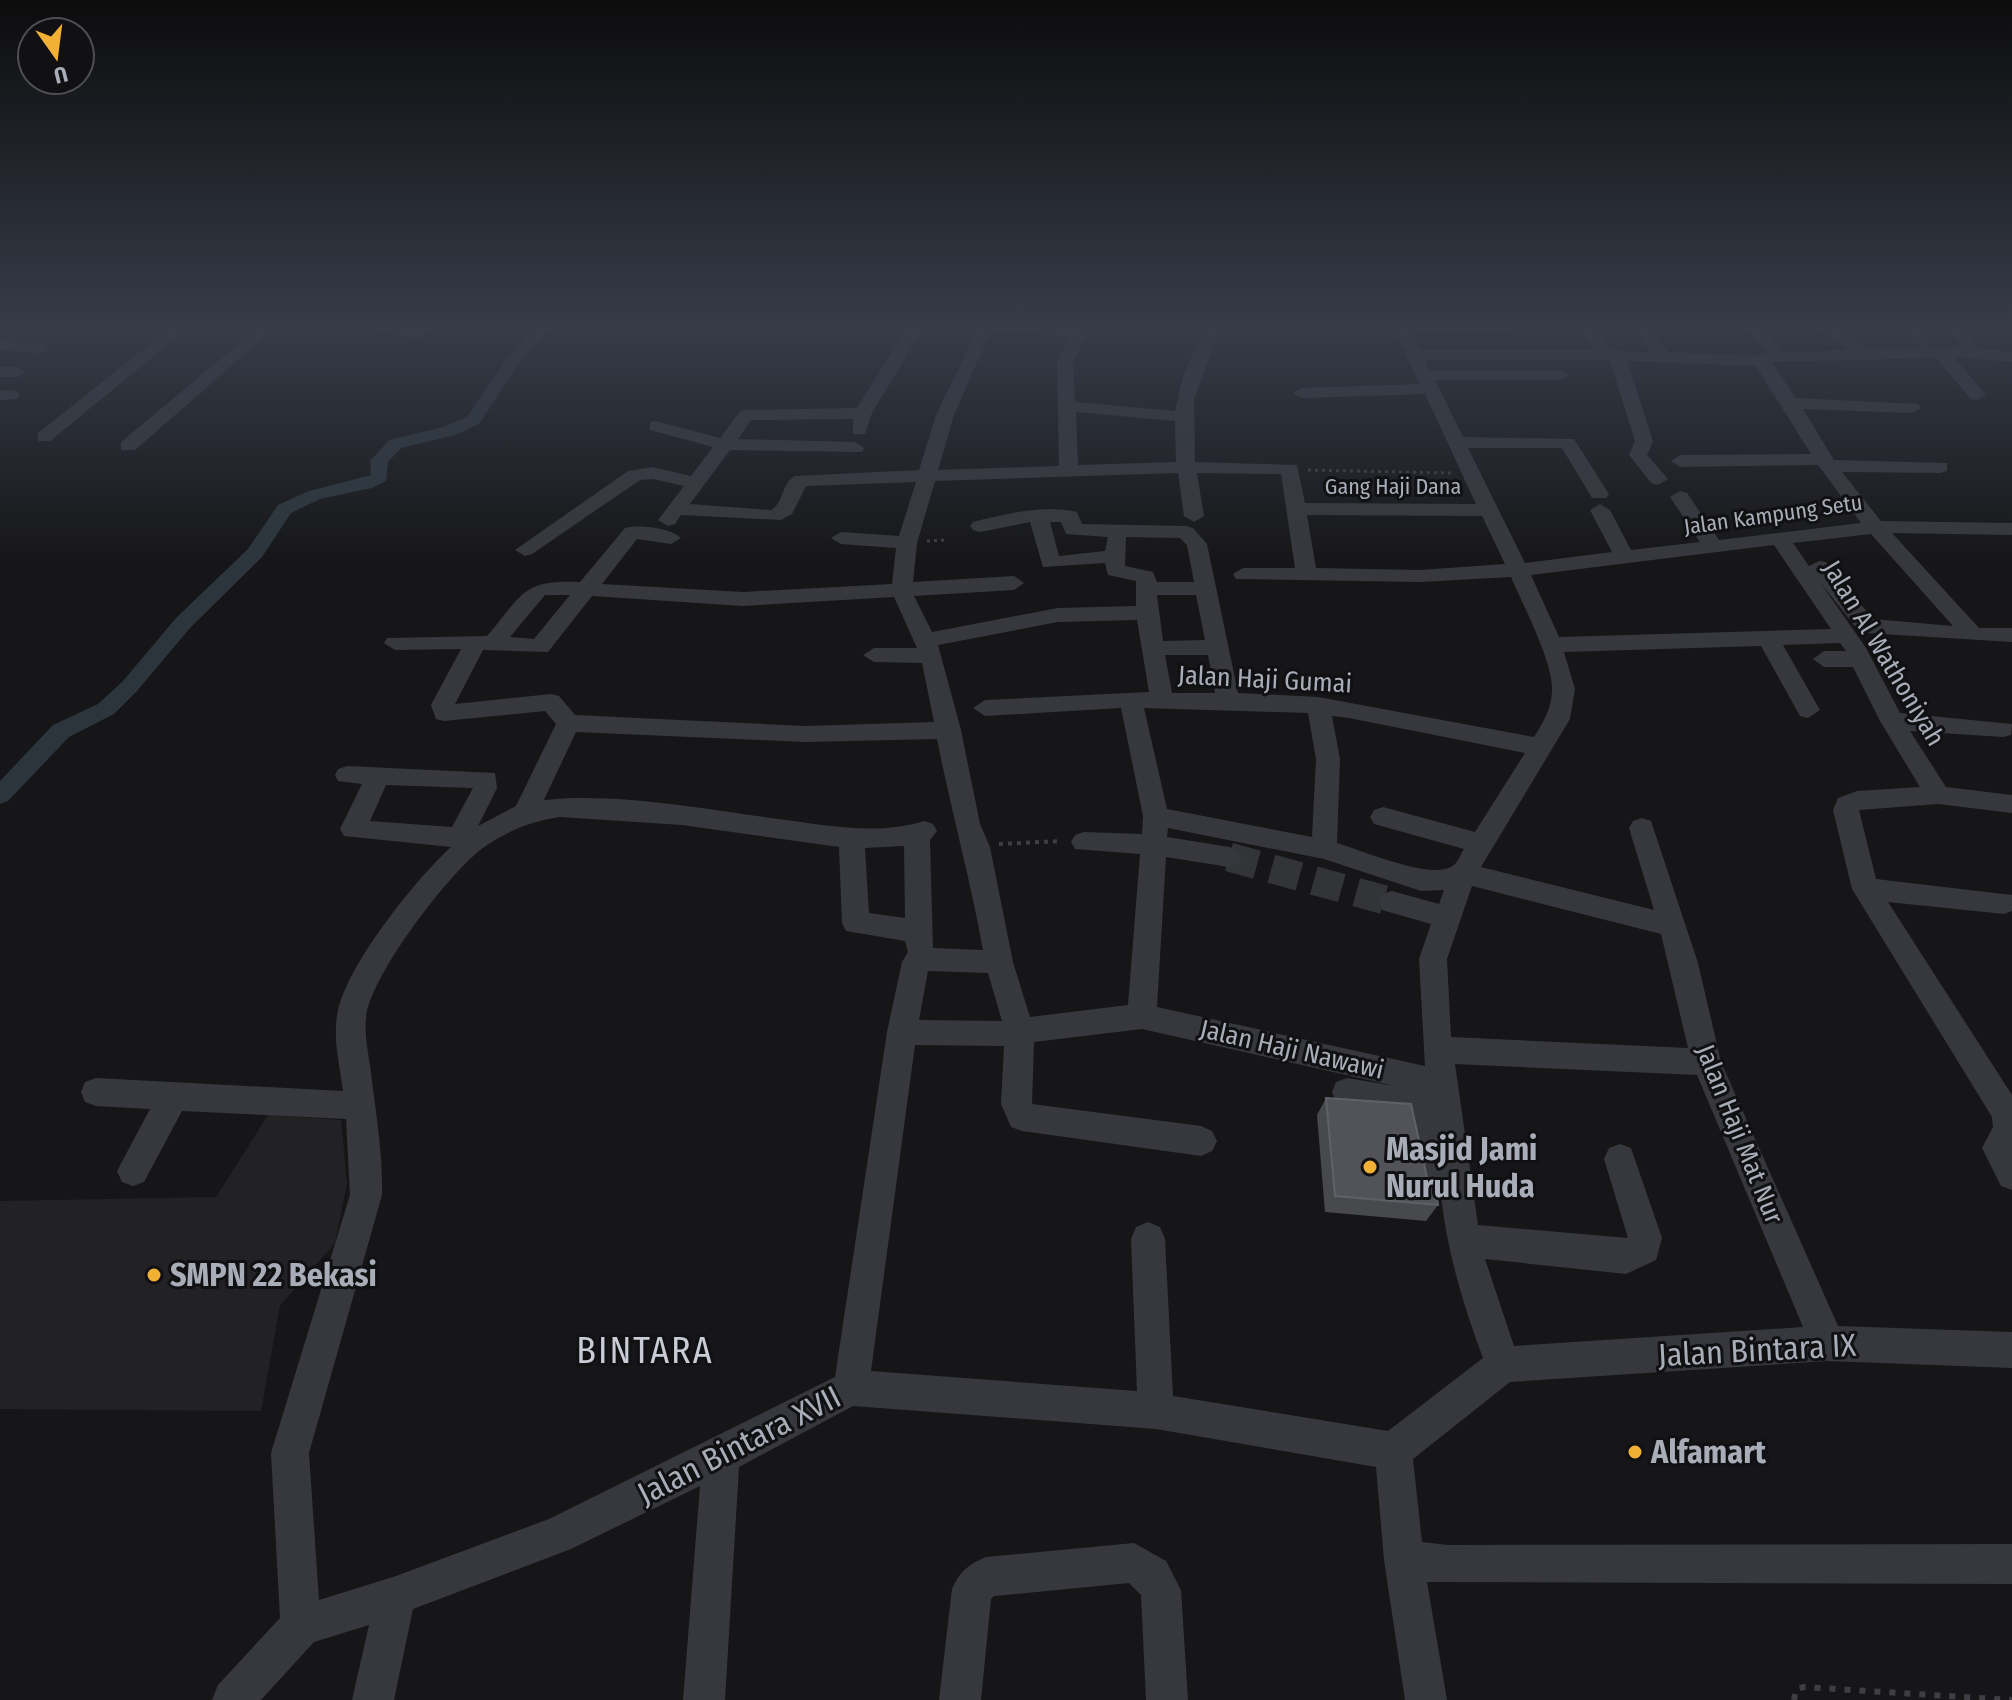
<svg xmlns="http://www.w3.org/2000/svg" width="2012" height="1700" font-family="'Fira Sans Condensed',sans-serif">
<rect width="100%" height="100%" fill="#161618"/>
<!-- built -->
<path fill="#222225" d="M 268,1115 L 341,1120 L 347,1183 L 335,1243 L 280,1306 L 261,1411 L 0,1409 L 0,1201 L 216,1197 Z"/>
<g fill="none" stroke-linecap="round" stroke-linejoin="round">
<!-- canal -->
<path fill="#2c353c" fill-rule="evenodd" d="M 539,325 L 554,325 L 518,364 L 479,424 L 455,435 L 401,448 L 388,462 L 386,481 L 372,488 L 320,499 L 291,513 L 262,557 L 190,628 L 137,691 L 114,714 L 69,737 L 8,801 L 0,804 L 0,781 L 53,725 L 98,704 L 123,681 L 176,618 L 248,549 L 278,505 L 309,491 L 371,475 L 370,461 L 389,440 L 443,427 L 467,417 L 507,358 Z"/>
<!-- minor-tunnel -->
<path stroke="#333438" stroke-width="29" stroke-dasharray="29 15" stroke-linecap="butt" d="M 1229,857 L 1392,902"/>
<!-- path-far2 -->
<path stroke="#3d3f44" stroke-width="3" stroke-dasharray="3 4" stroke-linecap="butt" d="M 1308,470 L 1451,473
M 927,541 L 944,540"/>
<!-- path-far1 -->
<path stroke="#3d3f44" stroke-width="4" stroke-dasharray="4 5" stroke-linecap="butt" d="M 999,844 L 1062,841"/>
<!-- path -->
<path stroke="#3d3f44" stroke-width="6" stroke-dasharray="6 9" stroke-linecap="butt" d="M 1794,1700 L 1796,1689 L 1804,1687 L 2012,1700"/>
<!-- minor -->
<path fill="#37383d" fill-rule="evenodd" d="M 174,325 L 192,325 L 50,441 L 38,441 L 38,433 Z
M 261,325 L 278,325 L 135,450 L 121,450 L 121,442 Z
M 361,325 L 413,329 L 419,325 L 438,325 L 416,339 Z
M 909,325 L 925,325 L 872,413 L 865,434 L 853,434 L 853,419 L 751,420 L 738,439 L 855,442 L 864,448 L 862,452 L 730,450 L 690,504 L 771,510 C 784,503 781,483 795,476 L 919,470 L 936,415 L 980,325 L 1074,328 L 1091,325 L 1073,361 L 1075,402 L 1175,411 L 1183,376 L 1206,325 L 1222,325 L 1194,399 L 1195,462 L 1297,465 L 1305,503 L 1476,504 L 1425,394 L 1302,398 L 1293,393 L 1302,388 L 1420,384 L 1392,325 L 1512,325 L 1514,328 L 1506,333 L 1412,333 L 1420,350 L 1594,350 L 1578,325 L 1594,325 L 1611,350 L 1650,352 L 1631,325 L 1647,325 L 1668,352 L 1758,356 L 1766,352 L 1743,325 L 1759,325 L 1783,352 L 1847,350 L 1815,325 L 1834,325 L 1865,349 L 1957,347 L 1959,343 L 1945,325 L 1961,325 L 1975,342 L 1975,348 L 2012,352 L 2012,362 L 1954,357 L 1986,395 L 1977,400 L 1971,399 L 1936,358 L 1771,362 L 1796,398 L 1918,404 L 1921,408 L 1912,413 L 1803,409 L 1834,460 L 1947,463 L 1947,471 L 1940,473 L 1842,472 L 1881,521 L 2012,523 L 2012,535 L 1892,533 L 1979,628 L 2012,628 L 2012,642 L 1866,633 L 1857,629 L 1820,582 L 1866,648 L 1900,713 L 2012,724 L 2011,735 L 2003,737 L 1910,731 L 1946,787 L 2012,795 L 2012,813 L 1938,804 L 1859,810 L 1876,879 L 2012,895 L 2012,911 L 2004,914 L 1888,902 L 2012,1095 L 2012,1190 L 2001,1186 L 1982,1148 L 1993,1127 L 1992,1117 L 1852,889 L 1833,810 L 1838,798 L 1857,791 L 1920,787 L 1880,721 L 1853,667 L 1824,667 L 1813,659 L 1824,651 L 1846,651 L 1840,643 L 1783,645 L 1820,710 L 1808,718 L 1800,716 L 1761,646 L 1564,652 L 1575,689 L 1570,719 L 1481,867 L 1654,910 L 1629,828 L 1633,821 L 1642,818 L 1651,821 L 1698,963 L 1721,1062 L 1838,1326 L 2012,1332 L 2012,1368 L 1828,1361 L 1510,1382 L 1413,1459 L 1422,1542 L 1448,1545 L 2012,1544 L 2012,1584 L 1427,1582 L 1447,1700 L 1405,1700 L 1384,1560 L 1376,1467 L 1156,1429 L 853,1406 L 739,1467 L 725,1700 L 683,1700 L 700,1486 L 571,1549 L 413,1609 L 394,1700 L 352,1700 L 369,1625 L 314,1642 L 261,1700 L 212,1700 L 218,1685 L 280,1618 L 271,1453 L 350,1195 L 346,1119 L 182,1111 L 144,1182 L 133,1186 L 122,1182 L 117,1171 L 150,1109 L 96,1106 L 85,1102 L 81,1092 L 85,1082 L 96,1078 L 343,1091 C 340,1067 333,1040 337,1016 C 344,968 415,880 451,847 L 344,836 L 340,829 L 362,784 L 338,781 L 335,775 L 338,769 L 347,766 L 495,773 L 497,788 L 478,826 L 516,806 L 556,724 L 545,711 L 444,721 L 436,719 L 431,705 L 461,649 L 395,650 L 384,643 L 387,638 L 487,636 C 523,594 522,579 580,582 L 625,528 C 639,524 671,528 681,538 L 671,544 L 637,539 L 602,584 L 743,592 L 892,584 L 896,548 L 841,544 L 831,538 L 841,532 L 899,536 L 916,482 L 806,486 L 792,514 L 781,520 L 681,515 L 675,524 L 668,526 L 658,520 L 684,486 L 653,479 L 640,480 L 532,554 L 525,556 L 515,550 L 628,471 L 653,467 L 691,476 L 713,447 L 650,430 L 650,422 L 656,421 L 720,438 L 740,411 L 746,410 L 857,408 ZM 999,329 L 1069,337 L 1057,361 L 1059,466 L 938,470 L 954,415 L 990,332 ZM 1425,360 L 1610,360 L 1635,441 L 1629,455 L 1651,483 L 1658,485 L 1668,479 L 1647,455 L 1653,441 L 1627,361 L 1756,366 L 1811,454 L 1680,455 L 1671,461 L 1680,467 L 1818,465 L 1861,523 L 1719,540 L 1687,493 L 1680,491 L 1670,497 L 1700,542 L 1631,550 L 1610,510 L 1600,504 L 1590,510 L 1612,552 L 1525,563 L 1468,448 L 1562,448 L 1592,498 L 1606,498 L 1609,494 L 1574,439 L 1463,437 L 1435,380 L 1561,380 L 1570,375 L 1561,370 L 1430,370 ZM 1076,412 L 1175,421 L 1176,462 L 1078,465 ZM 1178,473 L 1184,516 L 1194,522 L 1204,516 L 1197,473 L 1281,474 L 1295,568 L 1243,568 L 1233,574 L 1236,579 L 1420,582 L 1511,577 C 1523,605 1553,662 1552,690 C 1552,708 1543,723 1534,737 L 1318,697 L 1238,693 L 1207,544 L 1193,528 L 1186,526 L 1082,524 L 1077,512 C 1044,504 1005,514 973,522 L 970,526 L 973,530 L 980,532 L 1030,522 L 1043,567 L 1105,563 L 1108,575 L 1136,581 L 1136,606 L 1058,608 L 932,632 L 914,596 L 1014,590 L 1024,583 L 1014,576 L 913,582 L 917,543 L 935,481 ZM 1307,515 L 1482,516 L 1505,564 L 1420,570 L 1316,568 ZM 1050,522 L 1061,522 L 1066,534 L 1108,537 L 1105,551 L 1059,556 ZM 1871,534 L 1953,626 L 1873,619 L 1826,562 L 1819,561 L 1809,566 L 1793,543 ZM 1126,537 L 1180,538 L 1187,545 L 1194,582 L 1157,582 L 1153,572 L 1125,566 ZM 1774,545 L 1831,629 L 1559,637 L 1531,575 ZM 545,595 L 570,595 L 534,639 L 510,637 ZM 1157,595 L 1196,595 L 1205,640 L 1163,641 ZM 592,596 L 743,606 L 894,597 L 917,648 L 874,648 L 863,655 L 874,662 L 922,663 L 934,722 L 805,726 L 575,715 L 559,696 L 551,694 L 455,704 L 483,650 L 548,652 ZM 1137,620 L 1149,692 L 985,700 L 973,708 L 985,716 L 1121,708 L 1143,816 L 1142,834 L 1084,832 L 1075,835 L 1071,842 L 1075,849 L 1140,854 L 1128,1005 L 1030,1017 L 1013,962 L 990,847 L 980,824 L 961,730 L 938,645 L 1058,622 ZM 1165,655 L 1208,655 L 1215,693 L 1172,693 ZM 1144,708 L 1308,713 L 1316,759 L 1312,837 L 1167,809 ZM 1332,716 L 1349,718 L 1525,753 L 1475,832 L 1383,807 L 1374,810 L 1370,817 L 1374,824 L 1464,849 C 1461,853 1458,862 1454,865 C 1434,882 1361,850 1337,843 L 1340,759 ZM 576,732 L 805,742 L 937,739 C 951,810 970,878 983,950 L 933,948 L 930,840 L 937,831 L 933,824 L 924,821 C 877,836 826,825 778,819 C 706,809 615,792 544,800 ZM 386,785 L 473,788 L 452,827 L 370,821 ZM 560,817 L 682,825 L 839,847 L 842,923 L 846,931 L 905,941 L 908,952 L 902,962 L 887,1032 L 835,1377 L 549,1519 L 396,1576 L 319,1600 L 309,1453 L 382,1195 C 383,1154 376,1114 371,1073 C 369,1056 364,1036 366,1018 C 369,977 452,868 487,845 C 510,830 532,821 560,817 ZM 1168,828 L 1324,859 L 1421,891 L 1444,890 L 1439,904 L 1392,891 L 1382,894 L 1379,902 L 1382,910 L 1431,924 L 1419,959 L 1425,1066 L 1157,1007 L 1166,857 L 1229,867 L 1238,864 L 1242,857 L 1238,850 L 1229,847 L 1167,837 ZM 904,846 L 905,918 L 869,913 L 865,848 ZM 1472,886 L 1661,934 L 1688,1048 L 1451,1037 L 1447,959 ZM 928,971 L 988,973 L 1002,1021 L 919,1020 ZM 1142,1029 L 1395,1086 L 1347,1078 L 1336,1082 L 1332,1092 L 1336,1102 L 1402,1116 L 1419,1197 L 1430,1202 L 1441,1197 C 1448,1254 1463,1305 1483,1358 L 1388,1431 L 1173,1396 L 1165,1239 L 1160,1227 L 1148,1222 L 1136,1227 L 1131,1239 L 1137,1391 L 871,1371 L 915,1045 L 1004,1046 L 1001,1104 L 1011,1127 L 1022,1131 L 1201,1156 L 1212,1151 L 1217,1141 L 1212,1131 L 1201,1126 L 1032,1104 L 1034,1042 ZM 1455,1064 L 1697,1075 L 1803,1327 L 1514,1346 L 1485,1259 L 1626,1274 L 1656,1260 L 1662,1238 L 1631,1148 L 1620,1144 L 1609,1148 L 1604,1159 L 1628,1238 L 1478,1225 Z
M 1901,325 L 1917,325 L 1932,343 L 1924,348 L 1918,346 Z
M 0,340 L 42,343 L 50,348 L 42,353 L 0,350 Z
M 0,367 L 17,367 L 25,372 L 17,377 L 0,377 Z
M 0,390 L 17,391 L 20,395 L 17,399 L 0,400 Z
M 1134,1543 L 1166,1561 L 1181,1590 L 1188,1700 L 1146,1700 L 1141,1595 L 1129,1583 L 994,1596 L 991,1599 L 981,1700 L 939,1700 L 952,1589 C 959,1572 969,1564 986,1557 Z"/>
</g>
<!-- wall -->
<path fill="#47494d" d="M 1326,1098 L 1438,1205 L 1426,1221 L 1325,1212 L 1317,1115 Z"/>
<!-- building -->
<path fill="#525359" stroke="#5f6168" stroke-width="2" d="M 1326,1098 L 1411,1104 L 1428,1182 L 1435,1186 L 1438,1205 L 1335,1196 Z"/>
<!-- sky -->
<linearGradient id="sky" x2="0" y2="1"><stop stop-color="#0c0c0d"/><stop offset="0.58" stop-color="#363c48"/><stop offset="1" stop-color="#363c48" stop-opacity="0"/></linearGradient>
<rect width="2012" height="563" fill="url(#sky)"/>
<!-- markers -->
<g fill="#f2b134" stroke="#111113" stroke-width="3">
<circle cx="1370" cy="1167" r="8"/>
<circle cx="154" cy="1275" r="8"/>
<circle cx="1635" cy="1452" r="8"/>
</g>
<g text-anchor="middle" stroke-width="6" stroke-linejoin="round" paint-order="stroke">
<!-- far-street labels -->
<g font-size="22" fill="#a8adb8" stroke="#111113">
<text x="1393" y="494">Gang Haji Dana</text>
<text transform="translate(1773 514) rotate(-8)" y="8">Jalan Kampung Setu</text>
</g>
<!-- street labels -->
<g font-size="26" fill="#a8adb8" stroke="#111113">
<text transform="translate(1884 653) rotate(59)" y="9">Jalan Al Wathoniyah</text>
<text transform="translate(1265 679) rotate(3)" y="9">Jalan Haji Gumai</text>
<text transform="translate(1292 1049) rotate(13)" y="9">Jalan Haji Nawawi</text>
<text transform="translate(1740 1134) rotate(68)" y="9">Jalan Haji Mat Nur</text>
</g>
<!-- near-poi labels -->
<g font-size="32" font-weight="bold" fill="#a8adb8" stroke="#111113" text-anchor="start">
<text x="1386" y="1160">Masjid Jami<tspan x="1386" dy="37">Nurul Huda</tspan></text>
<text x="170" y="1286">SMPN 22 Bekasi</text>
<text x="1651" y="1463">Alfamart</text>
</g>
<!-- near-street labels -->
<g font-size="32" fill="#a8adb8" stroke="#111113">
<text transform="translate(1757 1350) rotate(-3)" y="11">Jalan Bintara IX</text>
<text transform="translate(739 1445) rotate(-27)" y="11">Jalan Bintara XVII</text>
</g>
<!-- near-quarter labels -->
<g font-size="36" letter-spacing="2" fill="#c9ccd4" stroke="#111113">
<text x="645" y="1363">BINTARA</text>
</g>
</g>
<!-- north arrow -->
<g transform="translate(56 56) rotate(166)"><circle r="38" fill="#111113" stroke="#4d4f55" stroke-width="2"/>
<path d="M0-6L14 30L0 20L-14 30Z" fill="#f2b134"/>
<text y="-12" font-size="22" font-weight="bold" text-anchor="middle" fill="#a8adb8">U</text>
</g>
</svg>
